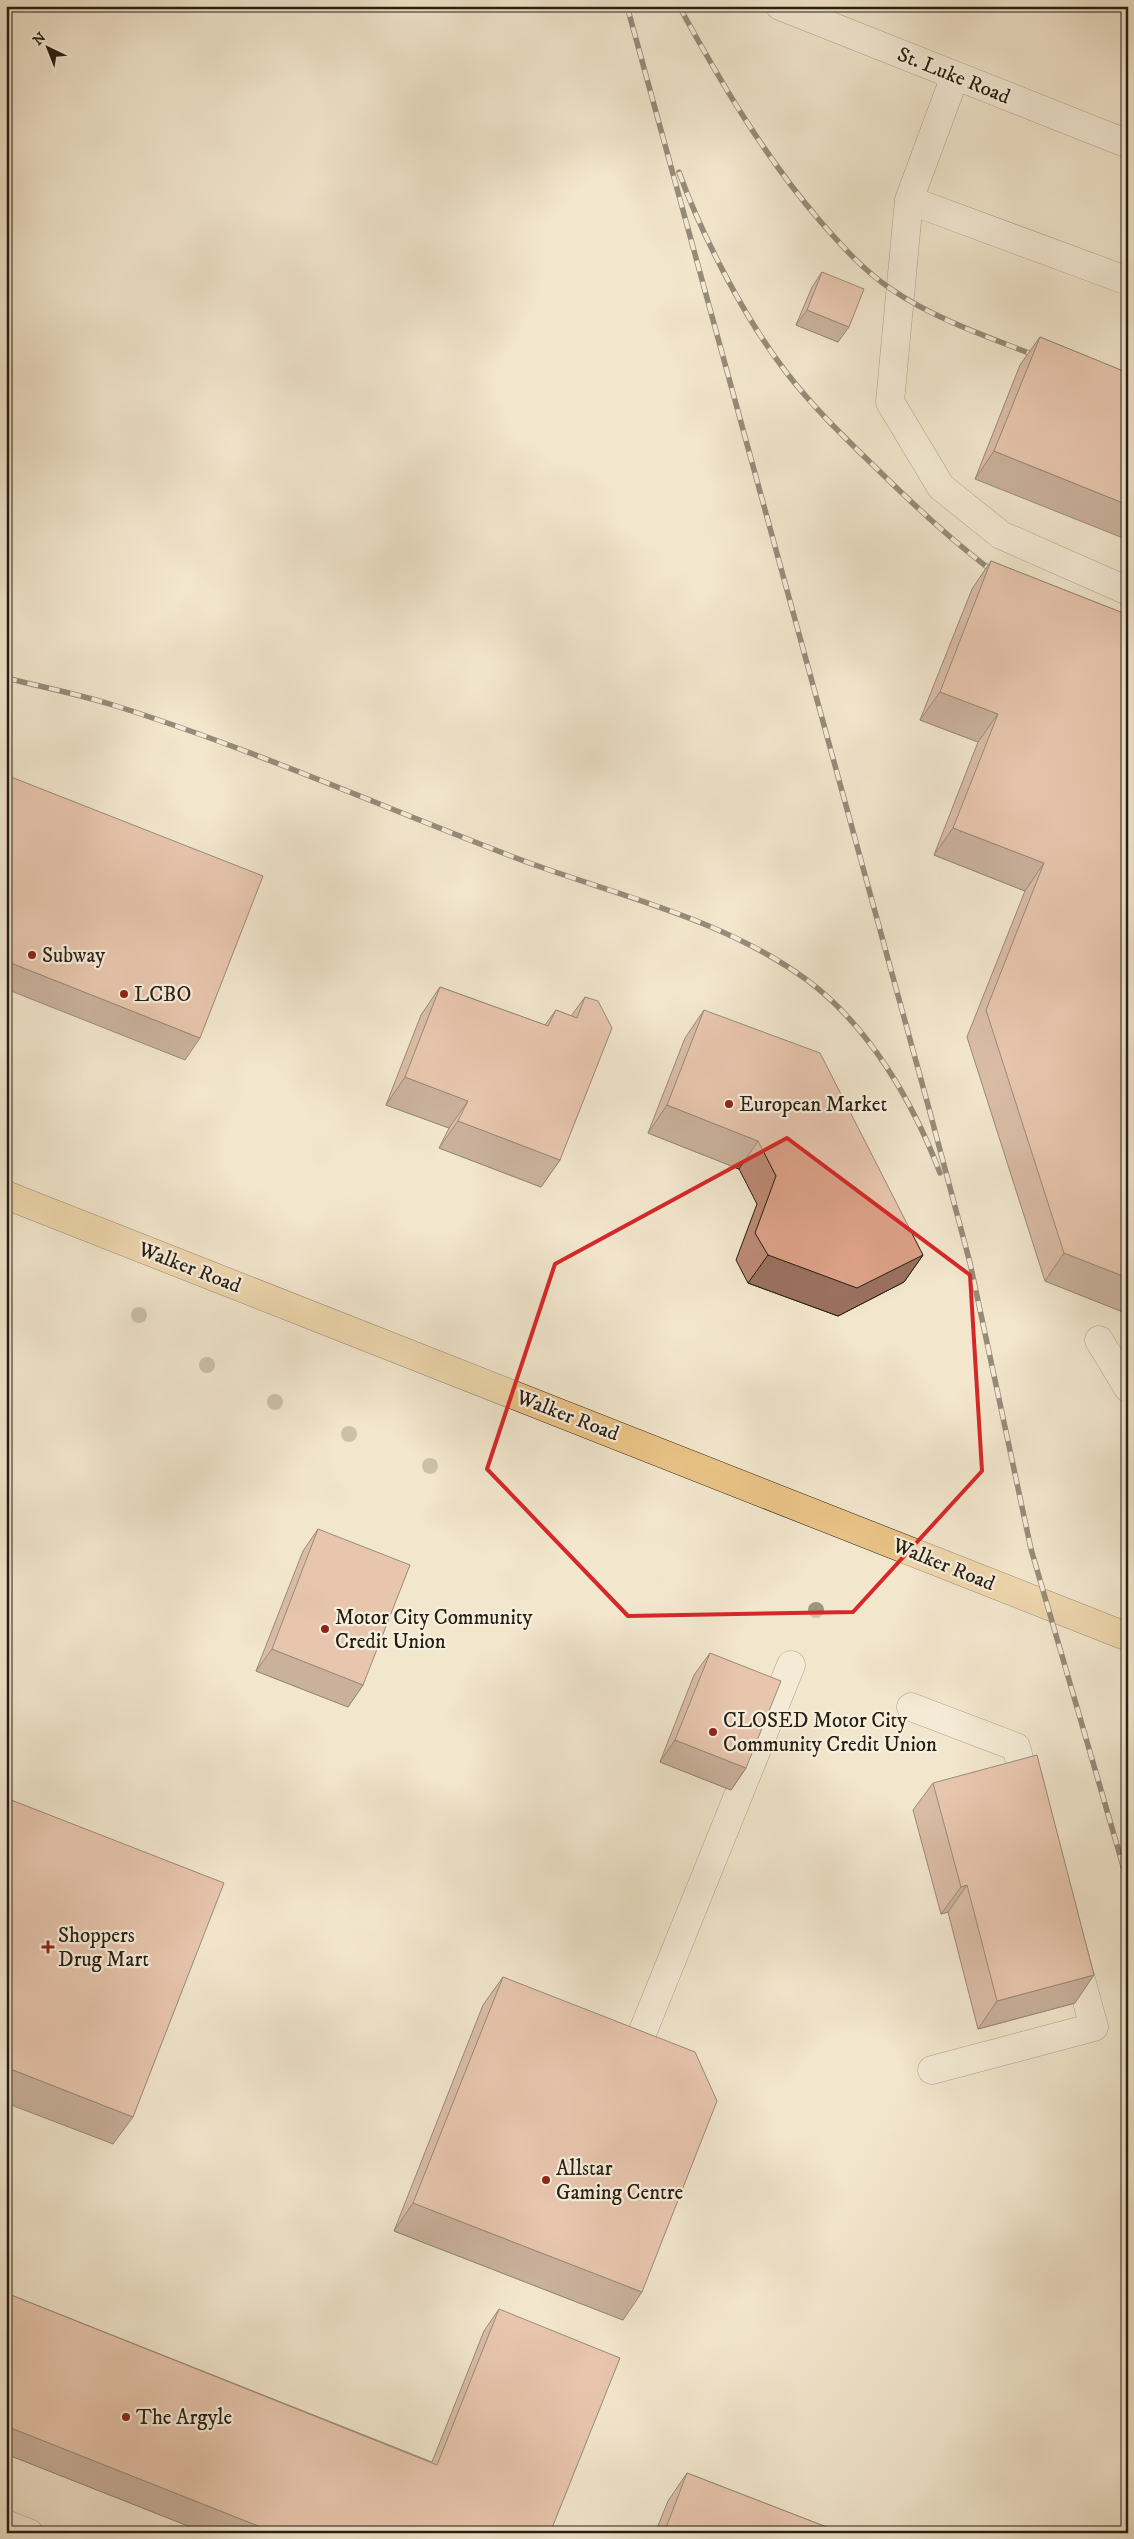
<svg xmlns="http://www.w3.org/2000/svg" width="1134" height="2539" font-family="'IM FELL DW Pica',serif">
<rect width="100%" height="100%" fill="#f2e6cd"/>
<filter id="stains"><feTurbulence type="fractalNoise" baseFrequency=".004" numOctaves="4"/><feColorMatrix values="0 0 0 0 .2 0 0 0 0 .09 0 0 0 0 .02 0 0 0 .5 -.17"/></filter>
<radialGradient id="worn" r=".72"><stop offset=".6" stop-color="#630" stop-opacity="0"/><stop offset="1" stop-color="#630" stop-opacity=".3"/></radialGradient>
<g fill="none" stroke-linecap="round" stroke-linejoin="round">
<!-- minor casing -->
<g stroke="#5a5041" stroke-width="29">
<path id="minor" d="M 780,6 L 1128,144
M 955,76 L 909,200 L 890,402 L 941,487 L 1001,535 L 1128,591
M 909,200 L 1128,281
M 1099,1340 L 1128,1388
M 911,1707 L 1016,1747 L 1029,1795
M 643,2031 L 791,1665
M 932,2070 L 1094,2027 L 1074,1954
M 6,2524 L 29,2533"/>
</g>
<!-- major casing -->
<g stroke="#271e12" stroke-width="29">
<path id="major" d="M 6,1195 L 1128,1637"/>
</g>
<!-- minor -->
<use href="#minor" stroke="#f7efde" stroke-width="28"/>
<!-- major -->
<use href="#major" stroke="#e9c386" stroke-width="28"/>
<!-- rail casing -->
<g stroke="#271e12" stroke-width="5.5">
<path id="rail" d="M 627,6 L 931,1116 L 970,1263 L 1031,1549 L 1128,1883
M 679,6 C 720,81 764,156 820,221 C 841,245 863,270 891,289 C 936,320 991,338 1042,358
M 679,172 C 702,236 745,319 786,372 C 812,406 843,436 874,466 C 914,505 954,543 999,576
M 6,678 C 42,687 78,694 113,705 C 253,749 387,809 524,861 C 619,896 724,919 807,980 C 869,1026 913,1102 940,1173"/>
</g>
<!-- rail -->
<use href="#rail" stroke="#f7efde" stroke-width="4" stroke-dasharray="11" stroke-linecap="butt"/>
</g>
<!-- trees -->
<g fill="#9c947c">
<circle cx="139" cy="1315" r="8"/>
<circle cx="207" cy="1365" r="8"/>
<circle cx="275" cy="1402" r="8"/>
<circle cx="349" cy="1434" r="8"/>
<circle cx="430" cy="1466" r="8"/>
<circle cx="816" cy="1610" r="8"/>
</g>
<!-- wall -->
<path fill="#bd8a75" stroke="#271e12" d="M 822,272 L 838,342 L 796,325 L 812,287 Z
M 1040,337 L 1128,373 L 975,479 L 1020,365 Z
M 991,561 L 1128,615 L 1128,1314 L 1045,1281 L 967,1037 L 1025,891 L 934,855 L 978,742 L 920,720 L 972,589 Z
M 440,987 L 545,1025 L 556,1010 L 571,1016 L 585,997 L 560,1160 L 541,1187 L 439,1148 L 449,1128 L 386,1105 L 421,1015 Z
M 704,1010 L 923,1255 L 904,1282 L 838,1316 L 748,1283 L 736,1260 L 757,1204 L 739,1169 L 648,1133 L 685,1038 Z
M 318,1529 L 363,1685 L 348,1707 L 256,1671 L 303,1551 Z
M 710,1653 L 746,1768 L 731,1790 L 660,1762 L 694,1675 Z
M 933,1783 L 1075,2003 L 978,2029 L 948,1912 L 941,1914 L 913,1810 Z
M 503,1977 L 623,2320 L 394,2231 L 483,2005 Z
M 6,2293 L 432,2462 L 484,2331 L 499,2309 L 550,2533 L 206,2533 L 6,2454 Z
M 687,2473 L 842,2533 L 655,2533 L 668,2501 Z"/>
<!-- shaded-wall -->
<path fill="#9a715f" stroke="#271e12" d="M 1040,6 L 1050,6 L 1048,9 Z
M 807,310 L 849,327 L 838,342 L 796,325 Z
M 994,451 L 1128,505 L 1128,540 L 975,479 Z
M 940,692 L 998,714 L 978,742 L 920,720 Z
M 953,828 L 1044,863 L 1025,891 L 934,855 Z
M 6,961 L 200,1038 L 185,1060 L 6,989 Z
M 405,1077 L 468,1101 L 449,1128 L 386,1105 Z
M 667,1105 L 758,1141 L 739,1169 L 648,1133 Z
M 458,1121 L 560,1160 L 541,1187 L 439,1148 Z
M 1064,1253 L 1128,1278 L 1128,1314 L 1045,1281 Z
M 768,1255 L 923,1255 L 904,1282 L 838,1316 L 748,1283 Z
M 272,1649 L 363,1685 L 348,1707 L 256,1671 Z
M 675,1740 L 746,1768 L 731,1790 L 660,1762 Z
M 967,1885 L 948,1912 L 941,1914 L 961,1887 Z
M 1094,1975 L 1075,2003 L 978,2029 L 997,2001 Z
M 13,2070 L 133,2117 L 113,2144 L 6,2103 L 6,2079 Z
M 413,2203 L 642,2292 L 623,2320 L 394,2231 Z
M 6,2426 L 276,2533 L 206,2533 L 6,2454 Z"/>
<!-- building -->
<path fill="#dca188" stroke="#271e12" d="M 822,272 L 864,289 L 849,327 L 807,310 Z
M 1040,337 L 1128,373 L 1128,505 L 994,451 Z
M 991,561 L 1128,615 L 1128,1278 L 1064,1253 L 986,1010 L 1044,863 L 953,828 L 998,714 L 940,692 Z
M 6,775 L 263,876 L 200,1038 L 6,961 Z
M 440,987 L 548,1026 L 556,1010 L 577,1018 L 585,997 L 598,1001 L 612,1028 L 560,1160 L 458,1121 L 468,1101 L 405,1077 Z
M 704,1010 L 820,1053 L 923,1255 L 857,1288 L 768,1255 L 755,1233 L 776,1176 L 758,1141 L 667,1105 Z
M 318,1529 L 410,1565 L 363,1685 L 272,1649 Z
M 710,1653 L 781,1681 L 746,1768 L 675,1740 Z
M 1037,1755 L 1094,1975 L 997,2001 L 967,1885 L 961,1887 L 933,1783 Z
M 6,1798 L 224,1883 L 133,2117 L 13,2070 L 6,2087 Z
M 503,1977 L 695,2052 L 717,2101 L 642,2292 L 413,2203 Z
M 6,2293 L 437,2465 L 499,2309 L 620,2358 L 550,2533 L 276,2533 L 6,2426 Z
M 687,2473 L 842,2533 L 664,2533 Z"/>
<!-- marked area -->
<path d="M0 0H1134V2539H0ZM 787,1138 L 970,1275 L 982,1471 L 853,1612 L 628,1616 L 487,1469 L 555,1264 Z" fill="#f2e6cd" fill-opacity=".55" fill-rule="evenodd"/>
<path fill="none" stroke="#d62828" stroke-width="4" stroke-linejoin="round" d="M 787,1138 L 970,1275 L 982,1471 L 853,1612 L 628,1616 L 487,1469 L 555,1264 Z"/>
<!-- markers -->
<g fill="#8f2418" stroke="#f7efde" stroke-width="2">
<circle cx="32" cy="955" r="5"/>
<circle cx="124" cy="994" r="5"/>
<circle cx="729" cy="1104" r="5"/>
<circle cx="325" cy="1629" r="5"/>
<circle cx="713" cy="1732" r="5"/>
<path d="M45.5 1939.5h5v5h5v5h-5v5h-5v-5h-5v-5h5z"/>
<circle cx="546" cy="2180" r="5"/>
<circle cx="126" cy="2417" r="5"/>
</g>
<g text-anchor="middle" stroke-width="4.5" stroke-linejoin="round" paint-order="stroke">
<!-- street labels -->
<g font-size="21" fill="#271e12" stroke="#f7efde">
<text transform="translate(954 75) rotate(22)" y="7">St. Luke Road</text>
<text transform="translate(190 1267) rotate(21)" y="7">Walker Road</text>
<text transform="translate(568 1415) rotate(21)" y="7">Walker Road</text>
<text transform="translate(944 1564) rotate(22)" y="7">Walker Road</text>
</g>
<!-- poi labels -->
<g font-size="21" fill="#271e12" stroke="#f7efde" text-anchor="start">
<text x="42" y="962">Subway</text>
<text x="134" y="1001">LCBO</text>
<text x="739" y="1111">European Market</text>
<text x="335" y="1624">Motor City Community<tspan x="335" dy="24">Credit Union</tspan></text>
<text x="723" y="1727">CLOSED Motor City<tspan x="723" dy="24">Community Credit Union</tspan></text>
<text x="58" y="1942">Shoppers<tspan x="58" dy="24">Drug Mart</tspan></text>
<text x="556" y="2175">Allstar<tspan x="556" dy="24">Gaming Centre</tspan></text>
<text x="136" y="2424">The Argyle</text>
</g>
</g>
<!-- margin -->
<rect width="1134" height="2539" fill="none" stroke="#f2e6cd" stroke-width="25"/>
<rect x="8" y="8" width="1119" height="2524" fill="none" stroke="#271e12" stroke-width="2.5"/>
<rect x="12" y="12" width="1109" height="2514" fill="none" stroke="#271e12"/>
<!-- north arrow -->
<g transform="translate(48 48) rotate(317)" stroke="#f7efde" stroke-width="4" paint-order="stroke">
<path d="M0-4L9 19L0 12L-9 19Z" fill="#271e12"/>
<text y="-8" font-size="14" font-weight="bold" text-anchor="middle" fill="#271e12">N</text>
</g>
<rect width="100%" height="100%" filter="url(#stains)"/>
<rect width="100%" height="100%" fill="url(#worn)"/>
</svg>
